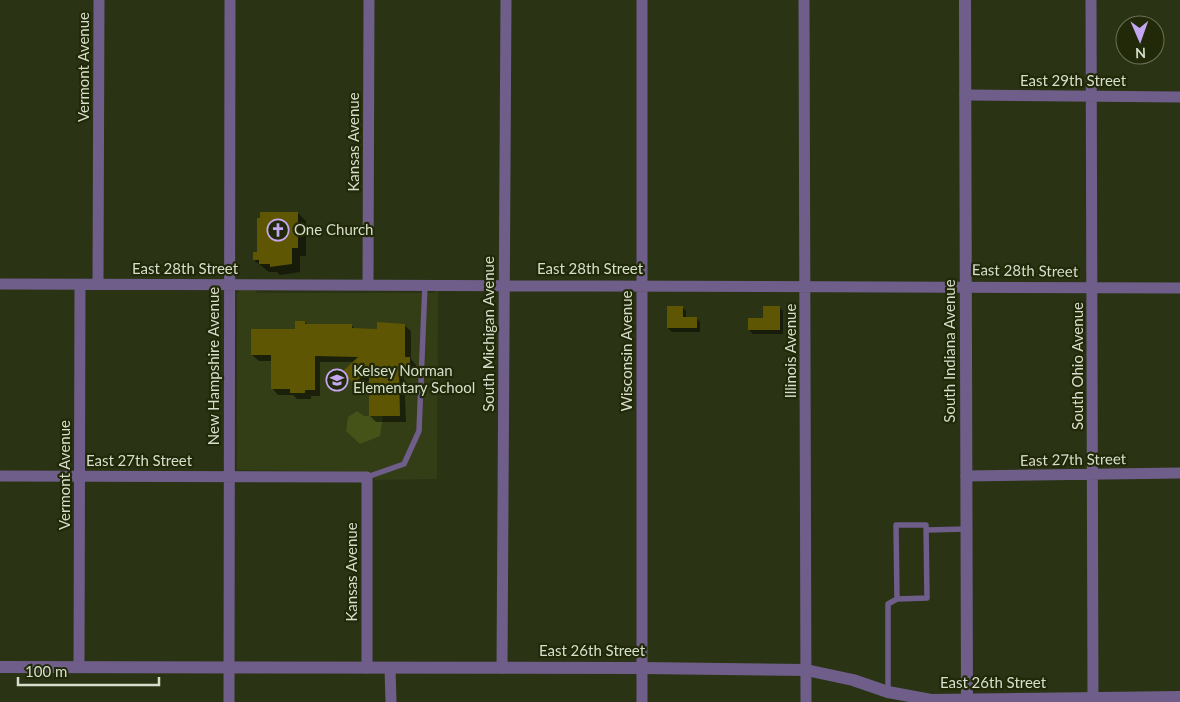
<svg xmlns="http://www.w3.org/2000/svg" width="1180" height="702" font-family="Lato,sans-serif">
<rect width="100%" height="100%" fill="#2a3314"/>
<!-- built -->
<path fill="#333d16" d="M 438,289 L 437,479 L 375,480 L 366,472 L 237,470 L 237,294 L 239,290 L 255,290 L 258,293 L 433,293 Z"/>
<!-- green -->
<path fill="#455318" d="M 357,411 L 364,416 L 383,416 L 380,436 L 360,444 L 346,431 L 348,417 Z"/>
<!-- shadow -->
<path fill="#0007" d="M 298,213 L 306,221 L 306,256 L 300,256 L 300,272 L 280,275 L 277,272 L 269,272 L 254,260 Z
M 682,307 L 686,311 L 686,318 L 696,318 L 700,322 L 700,332 L 672,332 L 668,328 Z
M 779,307 L 783,311 L 783,334 L 753,334 L 749,330 Z
M 305,322 L 308,326 L 352,326 L 356,330 L 379,330 L 404,325 L 411,331 L 411,359 L 416,365 L 416,375 L 404,374 L 406,422 L 376,422 L 370,416 L 370,379 L 361,389 L 344,372 L 354,362 L 320,362 L 320,396 L 311,396 L 311,399 L 297,399 L 293,395 L 278,395 L 272,388 L 272,361 L 259,361 L 252,355 L 297,330 Z"/>
<!-- building -->
<path fill="#5f5603" d="M 260,212 L 298,212 L 298,248 L 292,248 L 292,264 L 270,267 L 270,264 L 259,264 L 259,260 L 253,260 L 253,252 L 257,252 L 257,218 L 260,218 Z
M 667,306 L 683,306 L 683,317 L 697,317 L 697,328 L 667,328 Z
M 763,306 L 780,306 L 780,330 L 748,330 L 748,318 L 763,318 Z
M 295,321 L 305,321 L 305,324 L 352,324 L 352,328 L 377,329 L 377,322 L 405,324 L 405,357 L 410,357 L 410,369 L 399,369 L 400,416 L 369,416 L 369,369 L 354,384 L 342,372 L 358,357 L 315,356 L 315,390 L 305,390 L 305,393 L 290,393 L 290,389 L 271,389 L 271,355 L 251,355 L 251,329 L 295,329 Z"/>
<g fill="none" stroke-linecap="round" stroke-linejoin="round">
<!-- service -->
<path stroke="#6f5e89" stroke-width="5.5" d="M 367,477 L 404,464 L 419,431 L 425,284
M 926,530 L 966,529
M 888,692 L 888,604 L 897,599 L 927,598 L 926,525 L 896,525 L 897,599"/>
<!-- minor -->
<path stroke="#6f5e89" stroke-width="11" d="M 804,0 L 806,702
M 1091,0 L 1093,702
M 965,95 L 1180,97
M 0,284 L 1180,288
M 98,284 L 99,0
M 368,284 L 369,0
M 0,476 L 367,477 L 367,668
M 966,476 L 1180,473
M 79,667 L 80,284
M 390,668 L 391,702
M 502,668 L 506,0
M 229,702 L 230,0
M 642,702 L 642,0"/>
<!-- tertiary -->
<path stroke="#6f5e89" stroke-width="12" d="M 965,0 L 967,702
M 0,667 L 642,668 L 806,670 L 853,680 L 888,692 L 931,700 L 1180,697"/>
</g>
<!-- icons -->
<defs>
<g id="church-ring" transform="scale(1.125)"><circle r="9.5" fill="#212909" stroke="#c4a7f1" stroke-width="1.5"/><path d="M-1.2-6h2.4v3.5h3.3v2.4h-3.3V6h-2.4V-.1h-3.3v-2.4h3.3Z" fill="#c4a7f1"/></g>
<g id="school-ring" transform="scale(1.125)"><circle r="9.5" fill="#212909" stroke="#c4a7f1" stroke-width="1.5"/><path d="M0-5L7-2L0 1L-7-2ZM-4 1L0 2.5L4 1V4Q0 6-4 4Z" fill="#c4a7f1"/></g>
</defs>
<g fill-rule="evenodd">
<use href="#church-ring" x="278" y="230"/>
<use href="#school-ring" x="337" y="380"/>
</g>
<g text-anchor="middle" stroke-width="4.5" stroke-linejoin="round" paint-order="stroke">
<!-- street labels -->
<g font-size="15" fill="#d7decb" stroke="#212909">
<text transform="translate(84 67) rotate(-90)" y="5">Vermont Avenue</text>
<text x="1073" y="86">East 29th Street</text>
<text transform="translate(354 142) rotate(-90)" y="5">Kansas Avenue</text>
<text x="185" y="274">East 28th Street</text>
<text x="590" y="274">East 28th Street</text>
<text transform="translate(1025 271) rotate(1)" y="5">East 28th Street</text>
<text transform="translate(489 334) rotate(-90)" y="5">South Michigan Avenue</text>
<text transform="translate(627 351) rotate(-90)" y="5">Wisconsin Avenue</text>
<text transform="translate(791 351) rotate(-90)" y="5">Illinois Avenue</text>
<text transform="translate(950 351) rotate(-90)" y="5">South Indiana Avenue</text>
<text transform="translate(214 366) rotate(-90)" y="5">New Hampshire Avenue</text>
<text transform="translate(1078 366) rotate(-90)" y="5">South Ohio Avenue</text>
<text transform="translate(1073 460) rotate(-1)" y="5">East 27th Street</text>
<text x="139" y="466">East 27th Street</text>
<text transform="translate(65 475) rotate(-90)" y="5">Vermont Avenue</text>
<text transform="translate(352 572) rotate(-90)" y="5">Kansas Avenue</text>
<text x="592" y="656">East 26th Street</text>
<text x="993" y="688">East 26th Street</text>
</g>
<!-- poi labels -->
<g font-size="15" fill="#d7decb" stroke="#212909" text-anchor="start">
<text x="294" y="235">One Church</text>
<text x="353" y="376">Kelsey Norman<tspan x="353" dy="17">Elementary School</tspan></text>
</g>
</g>
<!-- north arrow -->
<g transform="translate(1140 40) rotate(178)"><circle r="24" fill="#212909" stroke="#6a7157"/>
<path d="M0-4L9 19L0 12L-9 19Z" fill="#c4a7f1"/>
<text y="-8" font-size="14" font-weight="bold" text-anchor="middle" fill="#d7decb">N</text>
</g>
<!-- scale -->
<path d="M18 677v8h141v-8" fill="none" stroke="#d7decb" stroke-width="2.5"/>
<text x="25" y="677" font-size="15" fill="#d7decb" stroke="#212909" stroke-width="4" paint-order="stroke">100 m</text>
</svg>
